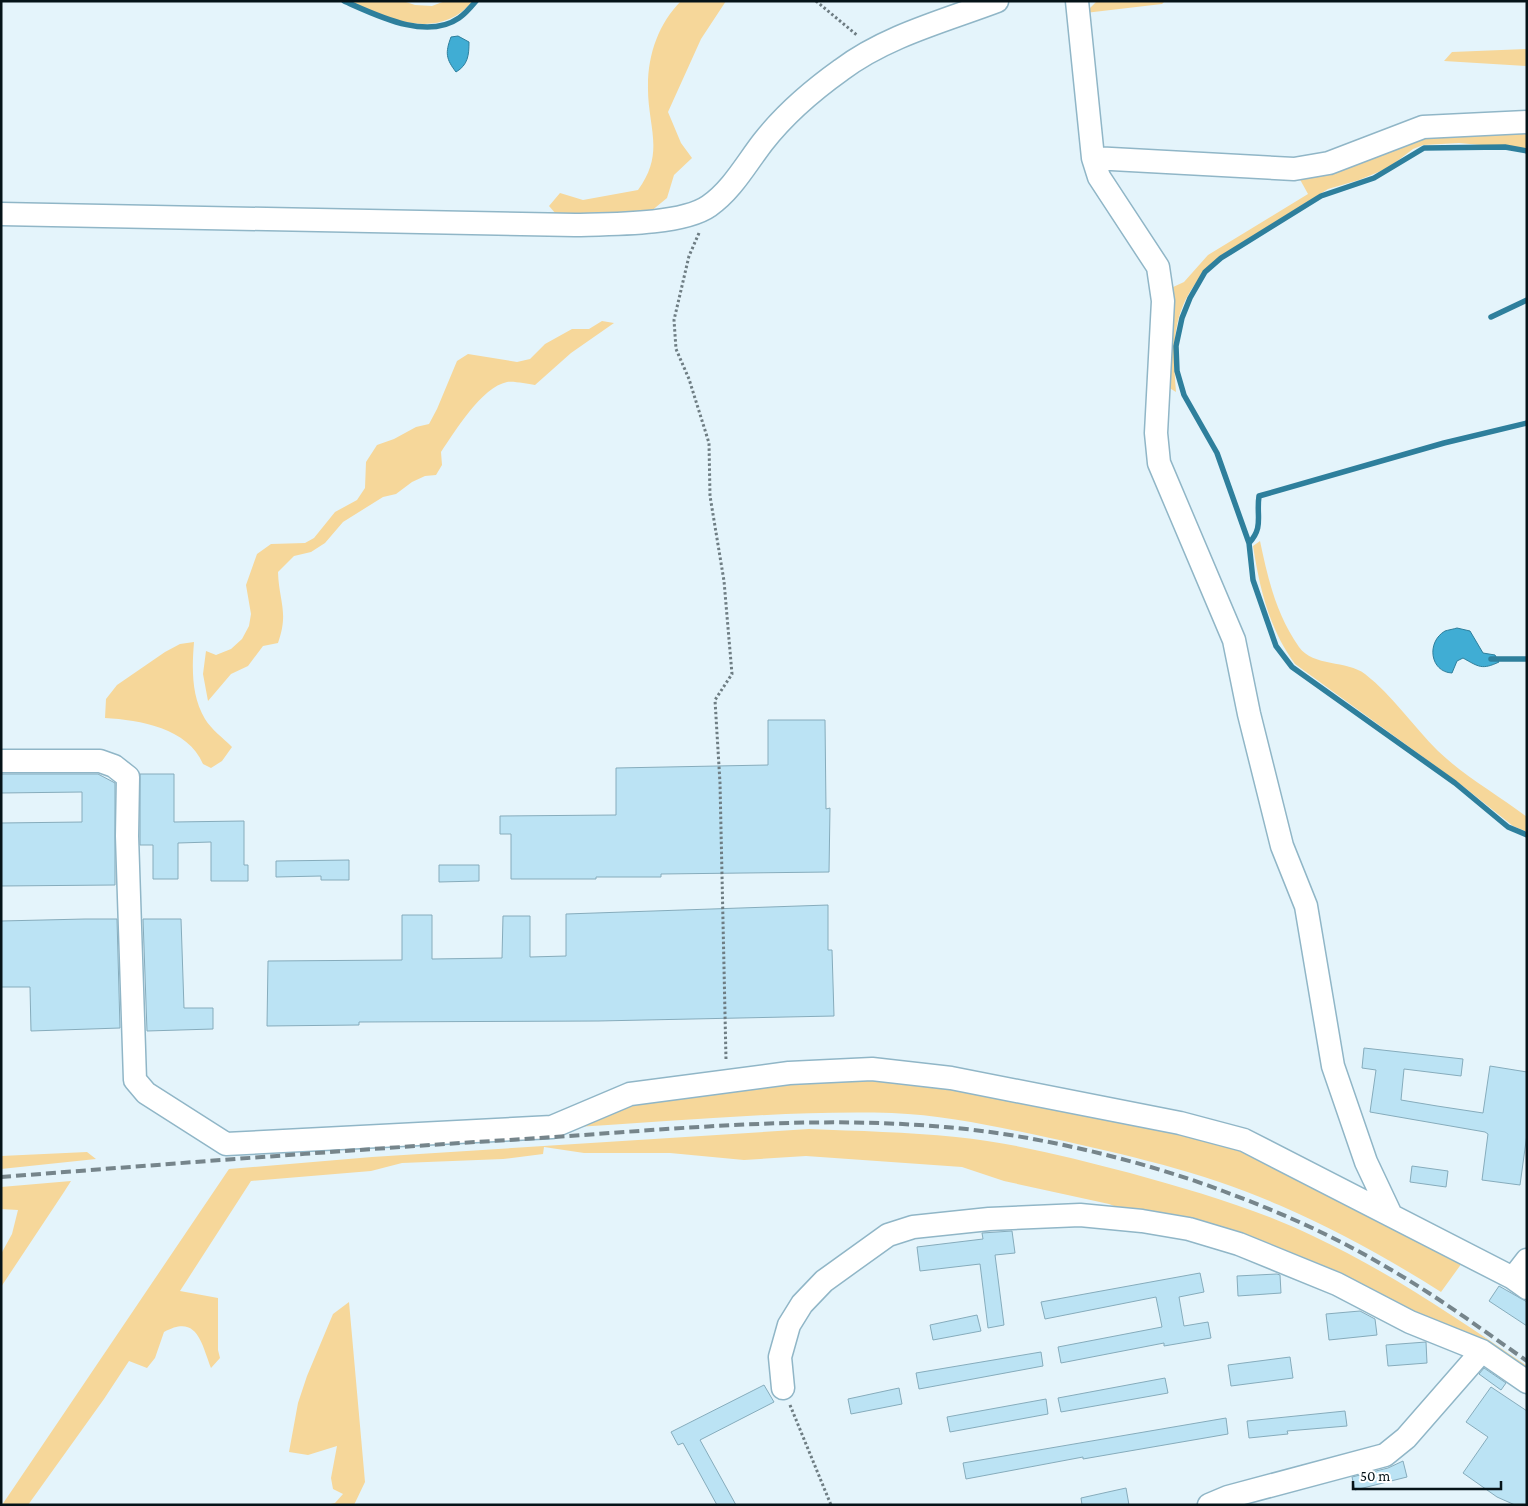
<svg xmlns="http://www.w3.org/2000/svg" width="1528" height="1506" font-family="'Crimson Pro',serif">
<rect width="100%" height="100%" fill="#e4f4fb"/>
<!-- green -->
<path fill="#f6d79a" d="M 348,1 L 403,1 L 415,5 L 432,6 L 445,1 L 473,1 C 438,42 389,19 348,1 Z
M 681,1 L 726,1 L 701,39 L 668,112 L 681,143 L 692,158 L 674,175 L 667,198 L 650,212 L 624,216 L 556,214 L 549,206 L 560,193 L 583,200 L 638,190 C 666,152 647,126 648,85 C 648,54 659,23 681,1 Z
M 1097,1 L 1165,1 L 1162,4 L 1085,13 Z
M 1527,49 L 1527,66 L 1444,61 L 1452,52 Z
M 1527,129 L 1527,149 L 1459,143 L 1423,145 L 1413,149 L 1388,168 L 1359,180 L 1328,189 L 1220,256 C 1174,299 1171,332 1176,392 L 1163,384 L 1171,288 L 1184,282 L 1208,255 L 1308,194 L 1297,174 L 1422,136 Z
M 602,321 L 614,323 L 571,353 L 535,385 C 527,384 515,381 507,382 C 482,387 455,431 441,452 L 442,465 L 436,475 L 425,476 L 412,482 L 396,494 L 383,497 L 343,522 L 325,543 L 311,552 L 294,556 L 278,572 C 279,602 289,612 278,643 L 263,646 L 248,666 L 231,674 L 208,701 L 203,674 L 206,651 L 216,655 L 231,649 L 242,639 L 249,626 L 251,614 L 246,585 L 257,554 L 271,544 L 305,543 L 314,538 L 335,512 L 357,500 L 365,488 L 366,462 L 377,445 L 394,439 L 416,427 L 429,424 L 437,409 L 457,361 L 468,354 L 517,362 L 530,359 L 545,344 L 572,329 L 589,329 Z
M 1260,541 C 1268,579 1276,614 1299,647 C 1313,667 1347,660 1365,674 C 1393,696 1413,726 1438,751 C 1464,776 1498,795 1527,817 L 1527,832 L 1513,826 L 1459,783 L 1295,664 C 1269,628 1260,590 1253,546 Z
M 194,642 C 192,667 191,696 205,719 C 211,729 223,738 232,747 L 222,761 L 211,768 L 203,764 C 188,728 140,720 105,718 L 106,699 L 117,685 L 165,652 L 180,644 Z
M 873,1073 L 1243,1144 L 1462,1263 L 1441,1292 C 1389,1259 1336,1230 1279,1205 C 1206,1173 1128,1155 1050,1138 C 998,1127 945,1115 892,1113 C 782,1110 671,1122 561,1128 L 615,1105 Z
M 809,1129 C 858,1131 907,1132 956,1137 C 1015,1143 1072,1158 1130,1173 C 1191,1190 1255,1208 1313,1236 C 1388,1271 1458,1319 1527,1366 L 1527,1374 L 1512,1363 L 1109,1204 L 1004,1181 L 962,1167 L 806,1156 L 744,1160 L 670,1153 L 584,1153 L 544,1147 L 543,1154 L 503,1159 L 402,1163 L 371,1171 L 251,1181 L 180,1291 L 218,1298 L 218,1350 L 220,1358 L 211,1368 C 201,1342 197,1314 164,1332 L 155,1358 L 147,1368 L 129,1361 L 104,1399 L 28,1505 L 2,1505 L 229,1169 L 372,1157 Z
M 87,1152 L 96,1159 L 1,1169 L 1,1156 Z
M 71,1181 L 64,1192 L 1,1287 L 1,1254 L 12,1234 L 18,1210 L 1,1209 L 1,1187 Z
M 349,1302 L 365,1482 L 354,1505 L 326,1505 L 335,1503 L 343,1494 L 333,1489 L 331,1478 L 337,1446 L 308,1455 L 289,1452 L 298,1403 L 307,1376 L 333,1314 Z"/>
<!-- water -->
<path fill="#40add4" stroke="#2e7f9c" d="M 458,36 L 469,42 C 469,55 468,65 456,72 C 446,59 445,53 451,37 Z
M 1457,628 L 1470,631 L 1483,653 L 1495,655 L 1499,662 C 1482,670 1479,667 1463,658 L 1457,661 L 1452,673 C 1430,672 1426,642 1445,631 C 1448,630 1454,629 1457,628 Z"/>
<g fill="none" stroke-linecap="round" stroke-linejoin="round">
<!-- stream -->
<path stroke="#2e7f9c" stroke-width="5.5" d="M 344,1 C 376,15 426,41 459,18 C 465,14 471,7 476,1
M 1527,151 L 1505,147 L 1424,148 L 1374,178 L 1321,196 L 1221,258 L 1205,272 L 1190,298 L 1182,318 L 1176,346 L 1177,371 L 1184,395 L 1217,453 L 1249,543 L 1253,580 L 1276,646 L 1292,667 L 1455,783 L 1508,827 L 1527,835
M 1491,317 L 1527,300
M 1249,543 C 1264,527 1256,516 1259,496 L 1444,443 L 1527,423
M 1491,659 L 1527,659"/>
</g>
<!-- building -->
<path fill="#bbe3f4" stroke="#86acbc" d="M 768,720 L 825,720 L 826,809 L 830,808 L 829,872 L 661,874 L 661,877 L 596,877 L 596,879 L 511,879 L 511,834 L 500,834 L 500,816 L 616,815 L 616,768 L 768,765 Z
M 1,774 L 98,774 L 115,783 L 115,885 L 1,886 L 1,823 L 82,822 L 82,792 L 1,793 Z
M 140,774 L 174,774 L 174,822 L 244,821 L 244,865 L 248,865 L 248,881 L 211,881 L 211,842 L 178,843 L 178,879 L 153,879 L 153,845 L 140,845 Z
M 349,860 L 349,880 L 321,880 L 321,876 L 276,877 L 276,861 Z
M 439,865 L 479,865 L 479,881 L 439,882 Z
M 828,905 L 828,950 L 832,950 L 834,1016 L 598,1021 L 359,1022 L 359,1025 L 267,1026 L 268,961 L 402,960 L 402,915 L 432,915 L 432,959 L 502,958 L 503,916 L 530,916 L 530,957 L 566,956 L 566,914 Z
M 85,919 L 117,919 L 120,1028 L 31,1031 L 30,987 L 1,987 L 1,921 Z
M 143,919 L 181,919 L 184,1008 L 213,1008 L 213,1029 L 147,1031 Z
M 1364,1048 L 1463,1059 L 1461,1076 L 1404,1069 L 1401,1100 L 1437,1106 L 1483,1113 L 1490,1066 L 1527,1072 L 1527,1134 L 1520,1185 L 1482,1180 L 1488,1134 L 1485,1132 L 1370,1112 L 1376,1070 L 1362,1068 Z
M 1412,1166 L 1448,1171 L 1446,1187 L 1410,1182 Z
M 1012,1231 L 1015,1253 L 995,1255 L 1004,1325 L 988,1328 L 980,1264 L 920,1271 L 917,1247 L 983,1239 L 982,1233 Z
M 1200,1273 L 1204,1292 L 1179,1297 L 1184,1326 L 1208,1322 L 1211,1338 L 1164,1346 L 1164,1343 L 1061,1363 L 1058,1347 L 1162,1327 L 1156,1297 L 1045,1319 L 1041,1302 Z
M 1277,1274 L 1280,1275 L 1281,1293 L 1238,1296 L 1237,1276 Z
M 1499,1286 L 1527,1302 L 1527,1326 L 1489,1301 Z
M 1360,1311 L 1375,1319 L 1377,1335 L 1329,1340 L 1326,1314 Z
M 977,1315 L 981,1331 L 933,1340 L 930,1325 Z
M 1426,1342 L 1427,1363 L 1388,1366 L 1386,1345 Z
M 1041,1352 L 1043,1366 L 919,1389 L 916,1373 Z
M 1290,1357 L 1293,1378 L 1231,1386 L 1228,1365 Z
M 1484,1368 L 1506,1383 L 1501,1390 L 1479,1374 Z
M 1165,1378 L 1168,1393 L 1061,1412 L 1058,1398 Z
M 764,1385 L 774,1402 L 700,1440 L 736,1505 L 717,1505 L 683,1443 L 678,1445 L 671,1432 Z
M 1491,1387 L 1527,1411 L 1527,1505 L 1515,1505 L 1497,1497 L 1463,1473 L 1488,1437 L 1466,1422 Z
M 899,1388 L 902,1404 L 851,1414 L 848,1399 Z
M 1046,1399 L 1048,1414 L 950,1432 L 947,1417 Z
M 1345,1411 L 1347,1426 L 1287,1431 L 1288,1434 L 1249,1438 L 1247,1421 Z
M 1226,1418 L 1228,1434 L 1083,1459 L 1083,1457 L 966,1479 L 963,1463 Z
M 1403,1461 L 1407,1477 L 1355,1490 L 1352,1477 L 1388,1468 Z
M 1126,1488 L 1129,1505 L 1082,1505 L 1081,1498 Z"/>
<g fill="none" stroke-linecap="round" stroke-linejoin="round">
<!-- minor casing -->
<g stroke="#90b6c7" stroke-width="25">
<path id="minor" d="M 1077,1 L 1093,158 L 1099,177 L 1158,267 L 1163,301 L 1156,433 L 1159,463 L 1234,640 L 1249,714 L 1282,846 L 1306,906 L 1333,1066 L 1366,1162 L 1391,1215
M 1093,158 L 1294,169 L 1329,163 L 1423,127 L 1527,122
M 1,214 L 575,225 C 609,224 682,225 709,206 C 732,190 746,164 763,142 C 784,115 813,90 841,70 C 886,36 944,21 997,1
M 1,761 L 100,761 L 114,766 L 128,777 L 127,836 L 135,1080 L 146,1093 L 226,1144 L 552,1127 L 630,1094 L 789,1073 L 872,1069 L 951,1078 L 1180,1123 L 1244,1140 L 1513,1278 L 1527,1288
M 1513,1278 L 1527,1260
M 783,1388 L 780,1357 L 789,1325 L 802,1304 L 824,1281 L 888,1235 L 913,1227 L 989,1219 L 1080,1215 L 1142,1221 L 1189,1229 L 1239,1244 L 1337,1284 L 1410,1322 L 1482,1351 L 1527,1382
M 1209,1505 L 1228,1497 L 1385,1455 L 1406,1438 L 1482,1351"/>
</g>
<!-- path -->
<path stroke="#6e7d83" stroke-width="3" stroke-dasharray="2.5 2.5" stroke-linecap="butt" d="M 816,1 L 858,36
M 699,233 L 689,256 L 674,320 L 676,349 L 689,379 L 709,443 L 710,496 L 724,581 L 732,674 L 715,700 L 720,783 L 726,1060
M 790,1405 L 831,1505"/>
<!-- minor -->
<use href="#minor" stroke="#fff" stroke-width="22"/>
<!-- rail -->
<path stroke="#76858b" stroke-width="4" stroke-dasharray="10 5" stroke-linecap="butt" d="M 1,1177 C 181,1163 360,1149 540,1138 C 674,1129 811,1115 945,1127 C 1032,1134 1141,1160 1223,1191 C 1280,1212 1336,1237 1388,1268 C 1437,1296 1481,1329 1527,1361"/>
</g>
<!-- border -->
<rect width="1528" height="1506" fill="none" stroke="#051318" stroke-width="5"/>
<!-- scale -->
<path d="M1353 1481v8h148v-8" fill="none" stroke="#051318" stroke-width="2.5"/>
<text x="1360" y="1481" font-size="15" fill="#051318" stroke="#ffffff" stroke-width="4" paint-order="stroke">50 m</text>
</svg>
